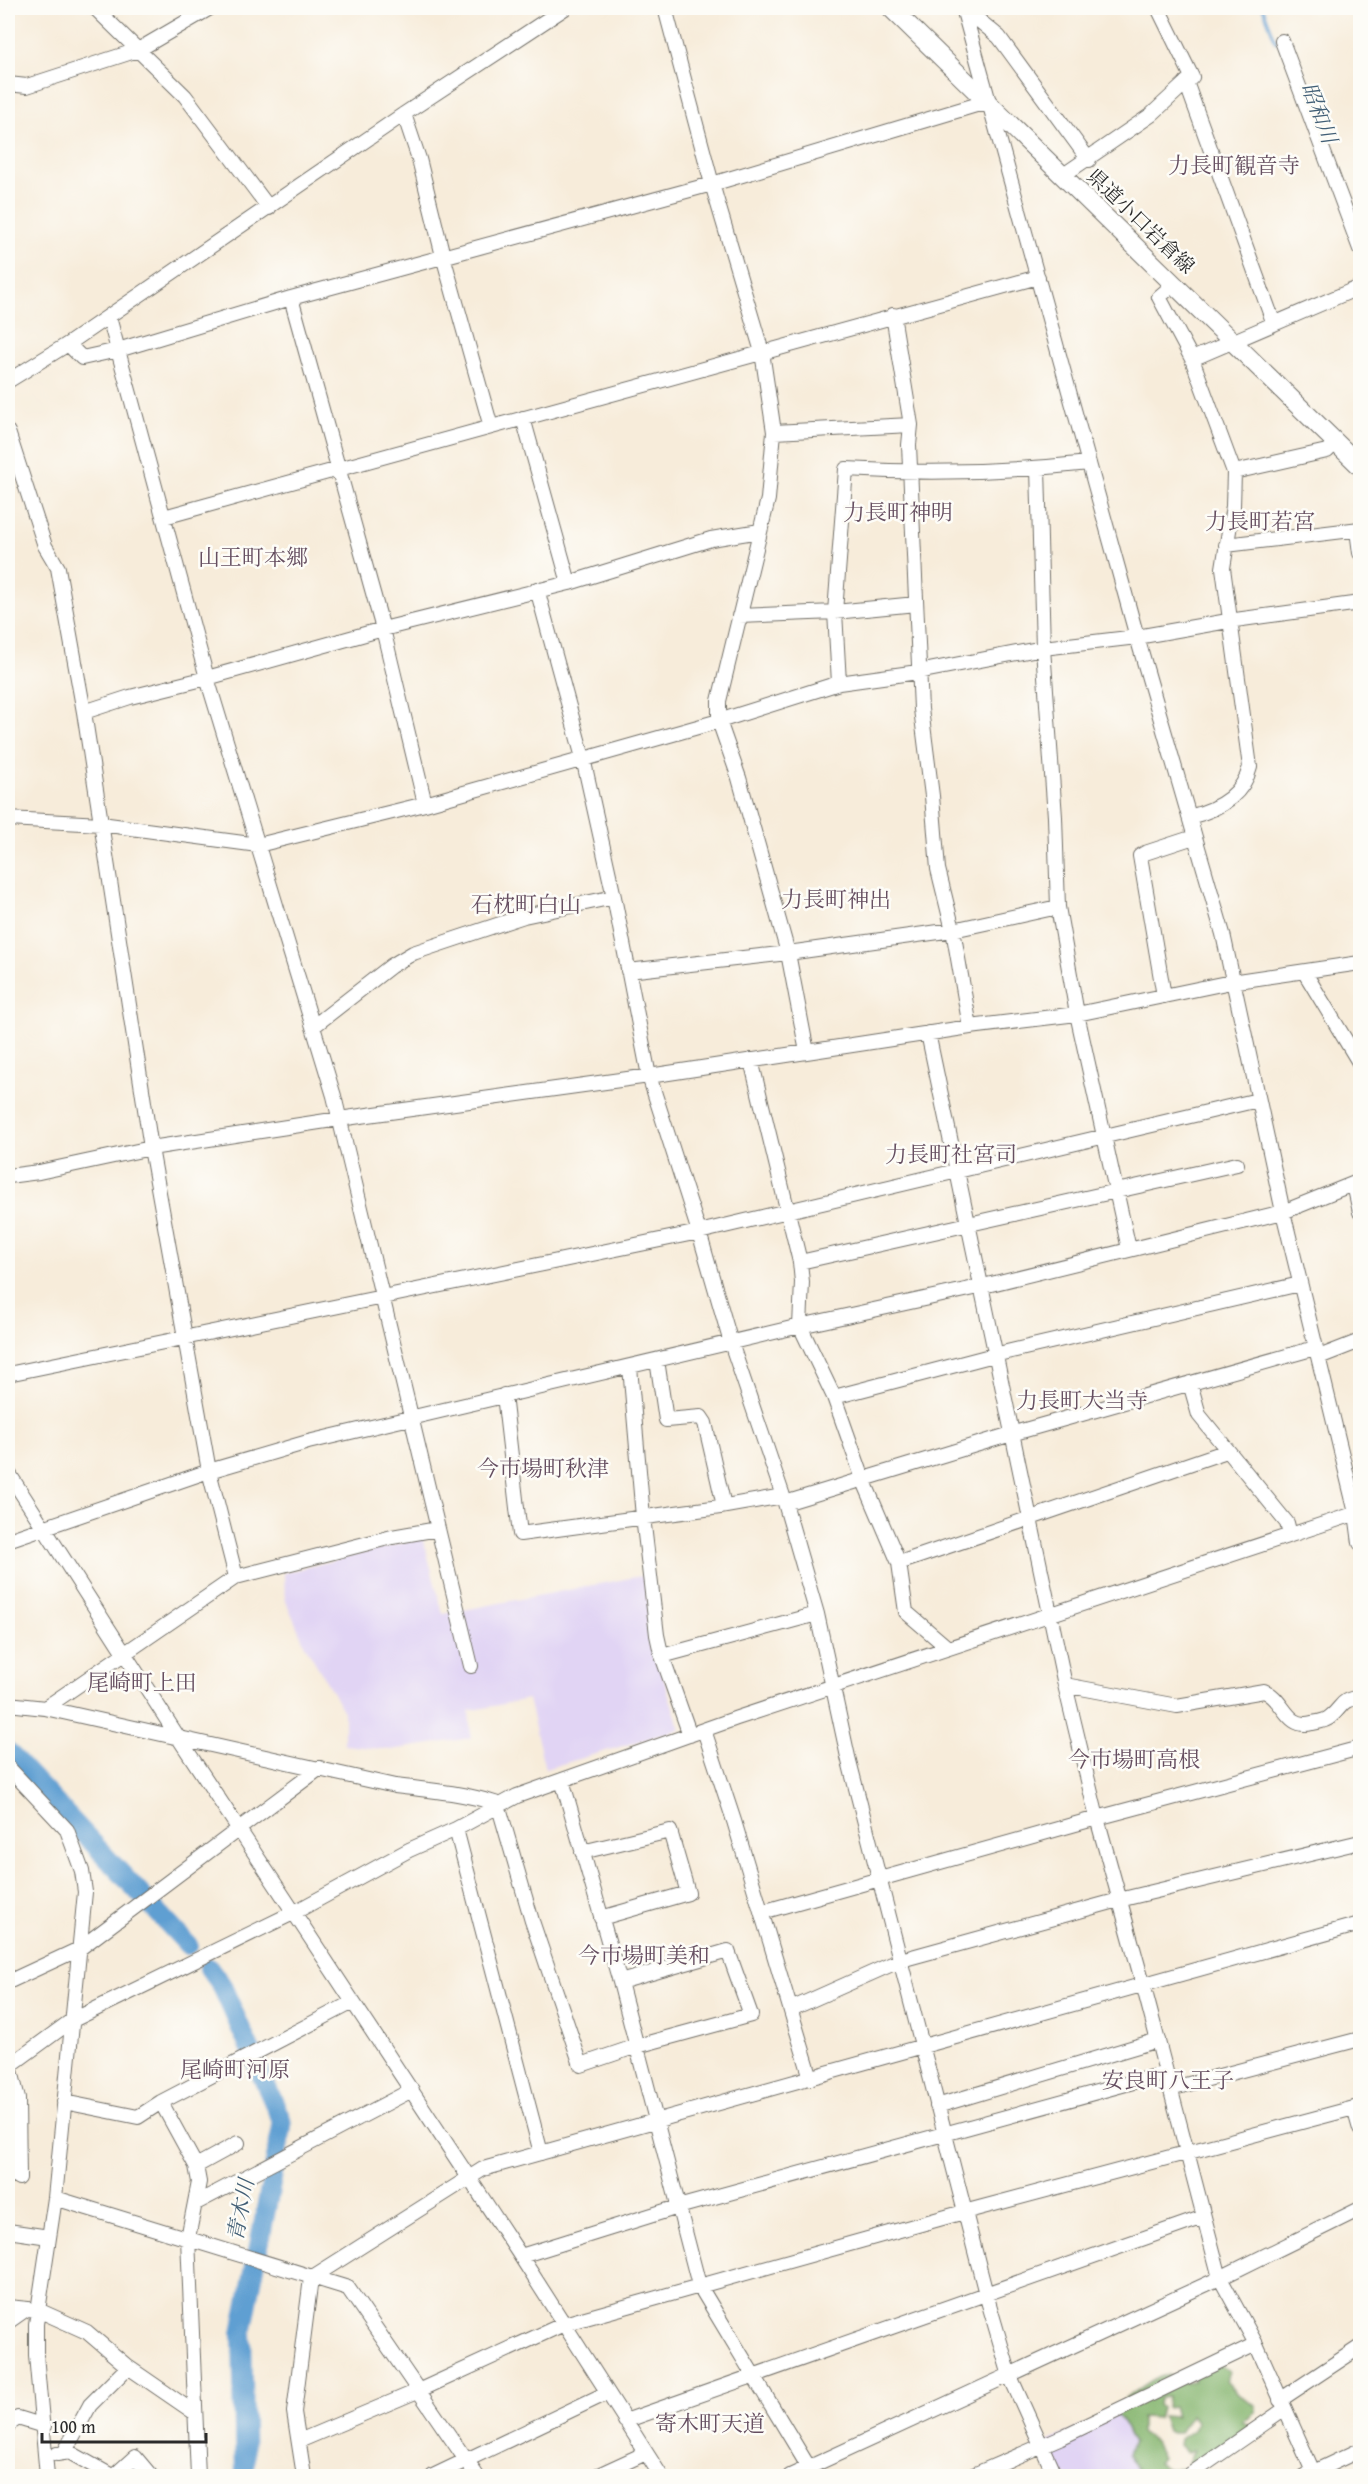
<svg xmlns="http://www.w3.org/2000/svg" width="1368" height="2484" font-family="'Gentium Book Plus','Noto Serif JP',serif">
<rect width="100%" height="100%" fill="#fdfcf7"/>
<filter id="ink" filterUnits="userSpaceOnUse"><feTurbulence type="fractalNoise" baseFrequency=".0167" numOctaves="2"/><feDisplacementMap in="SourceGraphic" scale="12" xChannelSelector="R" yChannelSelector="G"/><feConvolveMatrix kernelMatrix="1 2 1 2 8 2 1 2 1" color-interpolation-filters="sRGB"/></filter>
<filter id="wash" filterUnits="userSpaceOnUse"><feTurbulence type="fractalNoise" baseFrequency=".008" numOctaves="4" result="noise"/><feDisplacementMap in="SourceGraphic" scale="24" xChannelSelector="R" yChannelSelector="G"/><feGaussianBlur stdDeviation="1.35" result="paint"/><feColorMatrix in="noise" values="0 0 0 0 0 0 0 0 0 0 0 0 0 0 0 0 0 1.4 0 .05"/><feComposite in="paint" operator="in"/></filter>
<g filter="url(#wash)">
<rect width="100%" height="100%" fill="#f7ecda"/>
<!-- built -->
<path fill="#e1d4f4" d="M 423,1538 L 443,1614 L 646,1575 L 654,1649 L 680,1729 L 545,1769 L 528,1699 L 469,1711 L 471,1738 L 391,1750 L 344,1745 L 344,1712 L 305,1645 L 285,1599 L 284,1573 Z
M 1121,2408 L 1152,2476 L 1055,2476 L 1041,2445 Z"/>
<!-- forest -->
<path fill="#86b670" stroke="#58704e" stroke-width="1.5" d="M 1216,2363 L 1229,2372 L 1226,2381 L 1238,2394 L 1256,2405 L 1256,2411 L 1241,2422 L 1247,2424 L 1250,2433 L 1196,2467 L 1188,2463 L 1194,2450 L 1187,2453 L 1179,2445 L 1180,2439 L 1193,2430 L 1197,2422 L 1190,2415 L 1180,2433 L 1171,2433 L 1167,2431 L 1162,2416 L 1176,2417 L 1173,2407 L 1166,2408 L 1167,2397 L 1159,2398 L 1158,2405 L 1161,2408 L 1158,2418 L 1141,2417 L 1141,2433 L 1154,2442 L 1162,2458 L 1158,2463 L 1167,2469 L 1184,2469 L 1185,2476 L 1135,2476 L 1137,2468 L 1128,2455 L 1133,2442 C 1124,2431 1126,2420 1113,2412 C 1119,2403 1153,2377 1164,2375 C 1172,2374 1180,2380 1186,2384 L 1195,2381 L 1193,2374 Z"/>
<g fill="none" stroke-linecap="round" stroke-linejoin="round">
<!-- stream -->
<path stroke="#5f9fd2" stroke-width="3" d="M 1263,8 L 1276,42
M 1357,253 L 1360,262"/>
<!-- river -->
<path stroke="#5f9fd2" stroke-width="20" d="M 8,1752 L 188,1945
M 209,1968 L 221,1984 L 281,2119 L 282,2127 L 242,2333 L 245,2476"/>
</g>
</g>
<g filter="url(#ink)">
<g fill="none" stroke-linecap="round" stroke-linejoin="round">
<!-- minor casing -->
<g stroke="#726f68" stroke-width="16">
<path id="minor" d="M 95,8 L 185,96 L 269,208
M 665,8 L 712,184 L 762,352 L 774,432 L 768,499 L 719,701 L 719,721 L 739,778 L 788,953 L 807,1052
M 963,8 L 1137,637 L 1223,934 L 1283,1212 L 1356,1513 L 1360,1543
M 964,8 L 999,37 L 1089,160
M 1282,41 L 1360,249
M 1186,82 L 1274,324
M 8,84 L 27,86 L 138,50 L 210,8
M 404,114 L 419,159 L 443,256 L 491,427
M 1062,176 L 1151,115 L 1192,77 L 1158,8
M 1173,285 L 1159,297 L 1192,359 L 1234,472 L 1233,506 L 1223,568 L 1250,767 C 1243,796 1217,810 1189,817
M 291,298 L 383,629 L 425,804
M 893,315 L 911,425 L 909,445 L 921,709 L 932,796 L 938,869 L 953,930 L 970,1027
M 109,317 L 207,678 L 334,1096 L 471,1666
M 68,344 L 82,358 L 118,350 L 291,298 L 712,184 L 976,105 L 991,105
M 1192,359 L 1360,287
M 8,381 L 68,344 L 404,114 L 565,8
M 523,418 L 569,583
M 8,432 L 45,546 L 58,568 L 84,712 L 151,1148 L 209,1471 L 236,1577
M 774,432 L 911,425
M 1038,468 L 1043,648 L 1055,817 L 1058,907 L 1077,1014 L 1129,1249
M 1234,472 L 1327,451 L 1336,442
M 164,517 L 1038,277
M 1357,530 L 1360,553
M 1226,545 L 1360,529
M 537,589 L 583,758 L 614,897 L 649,1076 L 699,1232 L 731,1343 L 783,1496 L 817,1614 L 848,1757 L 986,2294 L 1010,2376 L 1055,2476
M 739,616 L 835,612 L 916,604
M 839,683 L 835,612 L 846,469 C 927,474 1008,472 1089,463
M 84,712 L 130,697 L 207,678 L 383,629 L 569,583 L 711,539 L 760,531
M 8,819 L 101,824 L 258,845 L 425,804 L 719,721 L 839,683 L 918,672 L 1043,648 L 1137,637 L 1228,621 L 1360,603
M 628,971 L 788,953 L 953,930 L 1058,907
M 1305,973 L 1360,1064
M 1164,996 L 1140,856 L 1145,853 L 1194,837
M 314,1026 L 391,966 L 413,953 L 524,916 L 614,897
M 928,1033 L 1065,1685 L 1097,1818 L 1143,1984 L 1220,2278 L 1256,2344 L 1315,2476
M 751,1060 L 800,1262 L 802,1282 L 800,1326 L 834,1397 L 863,1479 L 899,1563 L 906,1612 L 948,1648
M 8,1176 L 39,1172 L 151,1148 L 339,1119 L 649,1076 L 970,1027 L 1077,1014 L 1231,982 L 1360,963
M 1354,1184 L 1360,1212
M 800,1262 L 1237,1164
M 1319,1357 L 1360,1341
M 657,1360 L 666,1420 L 701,1417 L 705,1423 L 724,1506
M 630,1367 L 643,1517 L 657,1635 L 661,1653 L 690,1735
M 8,1374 L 699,1232 L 1258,1100
M 1190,1383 L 1199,1415 L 1287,1523 L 1290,1535
M 504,1395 L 520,1534 L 720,1507 L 783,1496
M 834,1397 L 994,1355 L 1300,1284
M 8,1472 L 178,1737 L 518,2252 L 661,2476
M 785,1503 L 1018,1432 L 1315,1348
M 8,1540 L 209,1471 L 308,1442 L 800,1326 L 979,1287 L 1283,1212 L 1360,1181
M 899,1563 L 1227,1451
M 662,1656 L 817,1614
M 1065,1685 L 1177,1706 L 1264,1691 C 1284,1698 1286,1730 1312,1723 C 1318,1722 1326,1721 1330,1717 C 1345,1705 1338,1701 1360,1697
M 8,1704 L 45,1708 L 395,1786 C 430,1790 464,1793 498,1804 L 532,1921 L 581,2065 L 637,2046 L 751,2015 L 728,1951 L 620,1982
M 45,1708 L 236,1577 L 392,1537 L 438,1529
M 704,1730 L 734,1821 L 811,2078
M 8,1767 L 67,1830 L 82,1871 L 85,1892 L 55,2198 L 36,2324 L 36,2355 L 47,2476
M 562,1780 L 620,1982 L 699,2285 L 814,2476
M 456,1829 L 541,2153
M 582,1852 L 670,1831 L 688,1893 L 601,1918
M 762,1912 L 1097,1818 L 1360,1748
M 8,1982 L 79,1949 L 320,1768
M 791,2009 L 901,1960 L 1119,1900 L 1360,1842
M 8,2067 L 71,2021 L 295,1912 L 409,1850 L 456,1829 L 517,1796 L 737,1718 L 1360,1512
M 1170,2089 L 1360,2039
M 64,2102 L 138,2117 L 161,2102 L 353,2002
M 161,2102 L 196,2166 L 199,2182 L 188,2238 L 198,2476
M 937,2106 L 1158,2040
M 196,2166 L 238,2143
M 8,2171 L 19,2178 L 18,2099 L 8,2058
M 55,2198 L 348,2288 L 477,2476
M 196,2203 L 412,2090
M 8,2231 L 49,2237
M 521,2256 L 678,2207 L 1166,2073
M 311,2278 L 483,2169 L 1360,1924
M 8,2307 L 38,2310 L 87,2332 L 128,2367 L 195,2413
M 8,2322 L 25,2310
M 1280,2400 L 1360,2347
M 625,2421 L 1204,2217
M 8,2425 L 18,2418 L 44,2426
M 299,2441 L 420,2390 L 564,2324 L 964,2212 L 1354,2108 L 1360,2129
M 64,2453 L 90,2405 L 128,2367
M 57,2454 L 69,2452 L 112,2476
M 114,2476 L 135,2457 L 151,2476
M 304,2476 L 294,2412 L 311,2278
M 433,2476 L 607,2393
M 596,2476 L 646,2453
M 790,2476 L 1220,2278 L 1360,2209
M 971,2476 L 1064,2436 L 1256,2344
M 1188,2476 L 1285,2409
M 1305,2476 L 1360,2450"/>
</g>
<!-- major casing -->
<g stroke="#726f68" stroke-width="20">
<path id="major" d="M 891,8 L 1360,466"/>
</g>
<!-- minor -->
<use href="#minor" stroke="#fff" stroke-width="14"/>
<!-- major -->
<use href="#major" stroke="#fff" stroke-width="18"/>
</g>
</g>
<g text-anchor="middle" stroke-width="5" stroke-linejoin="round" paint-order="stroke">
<!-- street labels -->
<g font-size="20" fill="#2b2b2b" stroke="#fdfcf7">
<text transform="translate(1141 221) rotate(44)" y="7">県道小口岩倉線</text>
</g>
<!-- water labels -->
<g font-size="21" font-style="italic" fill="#425f76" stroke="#fdfcf7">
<text transform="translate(1319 113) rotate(69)" y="7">昭和川</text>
<text transform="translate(241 2210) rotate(-79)" y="7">青木川</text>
</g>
<!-- quarter labels -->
<g font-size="22" fill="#664f61" stroke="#fdfcf7">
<text x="1234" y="173">力長町観音寺</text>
<text x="898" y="520">力長町神明</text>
<text x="1260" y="529">力長町若宮</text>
<text x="253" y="565">山王町本郷</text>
<text x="836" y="907">力長町神出</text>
<text x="526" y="912">石枕町白山</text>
<text x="951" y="1162">力長町社宮司</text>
<text x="1082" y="1408">力長町大当寺</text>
<text x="543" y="1476">今市場町秋津</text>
<text x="142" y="1690">尾崎町上田</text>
<text x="1134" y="1767">今市場町高根</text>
<text x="644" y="1963">今市場町美和</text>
<text x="235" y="2077">尾崎町河原</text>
<text x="1168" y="2088">安良町八王子</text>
<text x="710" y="2431">寄木町天道</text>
</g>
</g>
<!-- margin -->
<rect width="1368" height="2484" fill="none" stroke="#fdfcf7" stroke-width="30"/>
<!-- scale -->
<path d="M42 2433v9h164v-9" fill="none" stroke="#2b2b2b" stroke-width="3"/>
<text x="51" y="2433" font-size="18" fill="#2b2b2b" stroke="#fdfcf7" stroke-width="4.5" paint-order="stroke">100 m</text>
</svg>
